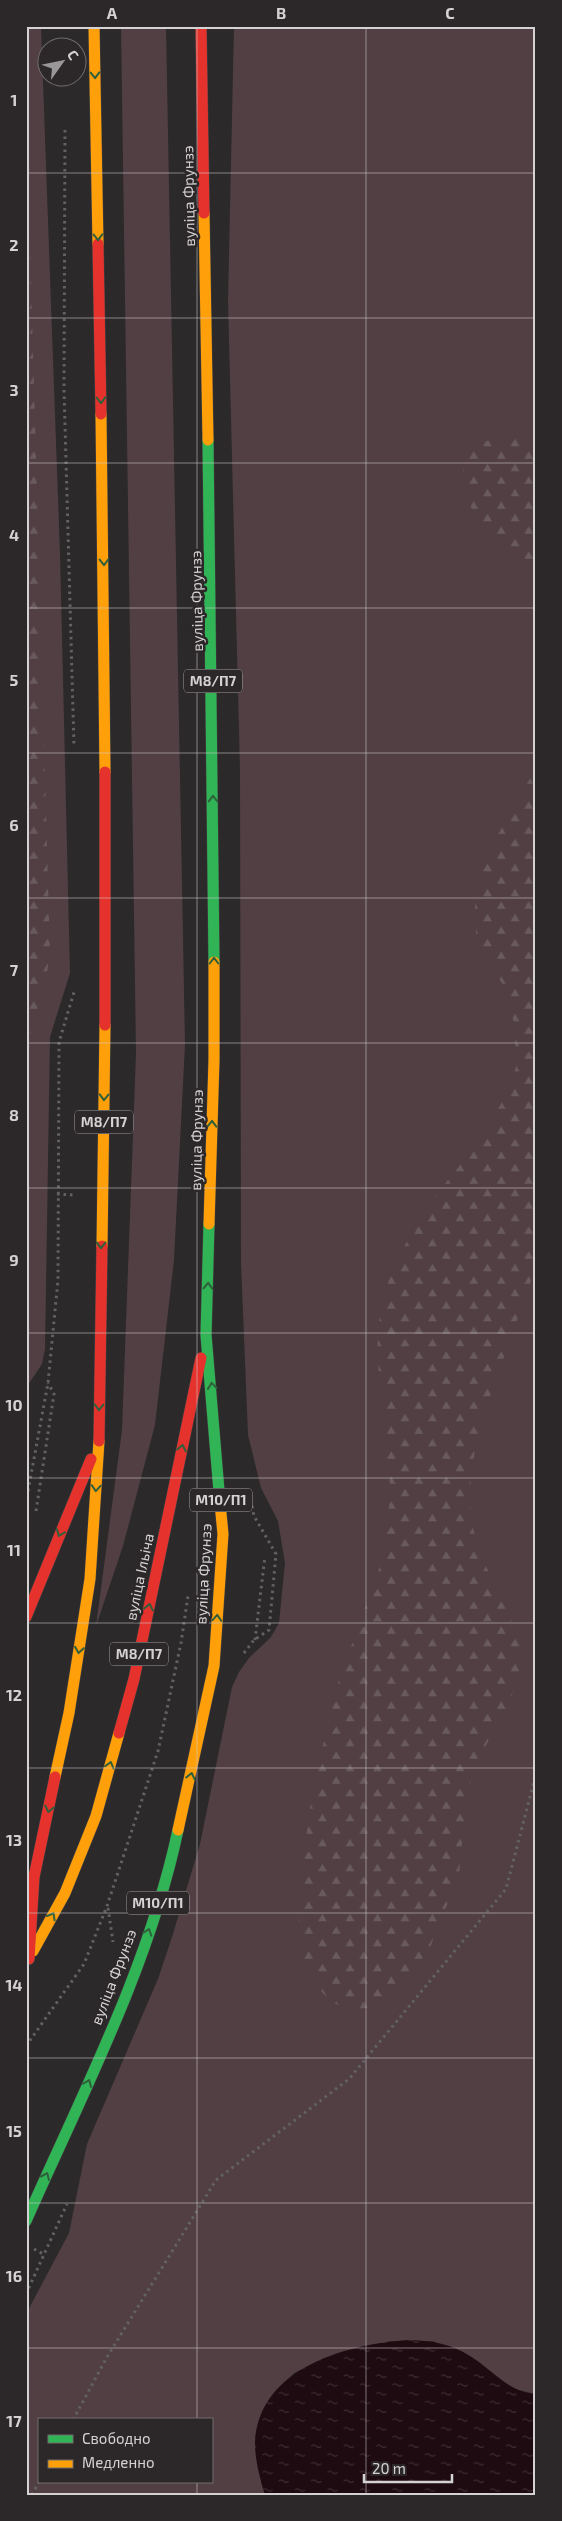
<svg xmlns="http://www.w3.org/2000/svg" width="562" height="2521" font-family="'Exo 2',sans-serif">
<defs>
<pattern id="forest-firs" width="22" height="20" patternUnits="userSpaceOnUse" patternTransform="scale(1.25)"><rect width="22" height="20" fill="#513f44"/><path d="M5 1l3.5 6h-7zM16 11l3.5 6h-7z" fill="#695a5e"/></pattern>
<pattern id="water-ripples" width="26" height="14" patternUnits="userSpaceOnUse" patternTransform="scale(1.25)"><rect width="26" height="14" fill="#1e0a11"/><path d="M2 4q2-2 4 0t4 0M15 11q2-2 4 0t4 0" fill="none" stroke="#3e2d33"/></pattern>
</defs>
<rect width="100%" height="100%" fill="#2b292a"/>
<!-- green -->
<path fill="#513f44" fill-rule="evenodd" d="M 26,26 L 41,26 L 60,553 L 70,973 L 50,1037 L 45,1349 L 42,1364 L 26,1388 Z
M 121,26 L 166,26 L 185,1045 L 174,1260 L 155,1425 L 123,1546 L 96,1626 L 122,1430 L 136,1053 Z
M 234,26 L 536,26 L 536,2394 L 514,2389 L 489,2370 L 433,2341 L 390,2341 L 320,2360 L 294,2373 L 272,2396 L 263,2411 L 261,2482 L 265,2495 L 26,2495 L 26,2314 L 69,2233 L 87,2144 L 158,1979 L 172,1937 L 200,1844 L 232,1687 L 239,1672 L 249,1658 L 271,1637 L 279,1623 L 285,1563 L 278,1521 L 261,1488 L 248,1435 L 241,1263 L 240,770 L 228,301 ZM 39,2420 L 211,2420 L 211,2482 L 39,2482 Z"/>
<!-- forest -->
<path fill="url(#forest-firs)" d="M 26,103 L 50,954 L 46,978 L 30,1034 L 26,1061 Z
M 536,434 L 536,577 C 505,549 455,512 464,465 C 466,458 472,447 479,444 C 498,435 517,441 536,434 Z
M 536,768 L 536,1267 L 479,1427 L 471,1474 L 470,1517 L 480,1554 L 508,1611 L 520,1643 L 519,1676 L 508,1706 L 475,1765 L 466,1800 L 459,1875 L 429,1950 L 409,1977 L 391,1995 L 369,2008 L 350,2009 L 333,2003 L 319,1989 L 307,1969 L 298,1933 L 300,1883 L 313,1786 L 339,1680 L 379,1569 L 388,1526 L 390,1485 L 377,1353 L 380,1313 L 392,1268 L 413,1231 L 439,1191 L 469,1154 L 489,1125 L 506,1095 L 516,1067 L 515,1030 L 508,992 L 491,967 L 476,934 L 475,905 L 480,866 Z"/>
<!-- water -->
<path fill="url(#water-ripples)" d="M 411,2340 C 433,2341 452,2344 470,2356 C 493,2370 507,2392 536,2394 L 536,2495 L 265,2495 C 260,2478 255,2461 255,2443 C 258,2367 350,2343 411,2340 Z"/>
<g fill="none" stroke-linecap="round" stroke-linejoin="round">
<!-- fast casing -->
<g stroke="#464445" stroke-width="12">
<path id="fast" d="M 208,440 L 214,962
M 209,1224 L 206,1335 L 220,1503
M 26,2221 C 82,2094 149,1967 178,1830"/>
</g>
<!-- slow casing -->
<g stroke="#464445" stroke-width="12">
<path id="slow" d="M 94,26 L 98,244
M 204,213 L 208,440
M 101,414 L 105,772
M 209,1224 L 214,1060 L 214,962
M 102,1246 L 105,1025
M 55,1777 L 69,1713 L 90,1579 L 99,1441
M 178,1830 L 214,1666 L 223,1534 L 220,1503
M 33,1951 L 65,1893 L 96,1816 L 119,1733"/>
</g>
<!-- jam casing -->
<g stroke="#464445" stroke-width="12">
<path id="jam" d="M 201,26 L 204,213
M 98,244 L 101,414
M 105,772 L 105,1025
M 99,1441 L 102,1246
M 26,1617 L 91,1459
M 119,1733 L 134,1679 L 201,1358
M 29,1959 L 34,1877 L 55,1777"/>
</g>
<!-- path -->
<path stroke="#636262" stroke-width="3" stroke-dasharray="2.5 4" stroke-linecap="butt" d="M 65,130 L 64,389 L 74,746
M 57,1194 L 74,1195
M 28,1491 L 48,1383 L 58,1280 L 59,1042 L 75,989
M 36,1511 L 54,1394 L 48,1383
M 255,1640 L 265,1556
M 244,1653 L 254,1640 L 269,1630 L 276,1554 L 254,1516 L 251,1502
M 108,1908 L 113,1942
M 26,2046 L 84,1964 L 107,1906 L 158,1751 L 181,1643 L 188,1596
M 34,2249 L 45,2255
M 26,2294 L 67,2204
M 73,2420 L 107,2357 L 216,2180 L 349,2079 L 506,1889 L 536,1774
M 32,2495 L 39,2482"/>
<!-- fast -->
<use href="#fast" stroke="#30b455" stroke-width="11"/>
<!-- slow -->
<use href="#slow" stroke="#ff9f0a" stroke-width="11"/>
<!-- jam -->
<use href="#jam" stroke="#e5322d" stroke-width="11"/>
</g>
<!-- one-way arrows -->
<defs><path id="oneway-chevron" d="M-2-3.5L2.5 0L-2 3.5" fill="none" stroke-width="1.6" stroke-linecap="round" stroke-linejoin="round" transform="scale(1.25)"/></defs>
<g stroke="#2e603b">
<use href="#oneway-chevron" transform="translate(95 75) rotate(89)"/>
<use href="#oneway-chevron" transform="translate(98 237) rotate(89)"/>
<use href="#oneway-chevron" transform="translate(101 400) rotate(89)"/>
<use href="#oneway-chevron" transform="translate(104 562) rotate(89)"/>
<use href="#oneway-chevron" transform="translate(213 799) rotate(-90)"/>
<use href="#oneway-chevron" transform="translate(214 961) rotate(-90)"/>
<use href="#oneway-chevron" transform="translate(104 1097) rotate(91)"/>
<use href="#oneway-chevron" transform="translate(212 1124) rotate(-89)"/>
<use href="#oneway-chevron" transform="translate(101 1245) rotate(91)"/>
<use href="#oneway-chevron" transform="translate(208 1286) rotate(-88)"/>
<use href="#oneway-chevron" transform="translate(212 1386) rotate(-96)"/>
<use href="#oneway-chevron" transform="translate(99 1407) rotate(91)"/>
<use href="#oneway-chevron" transform="translate(182 1448) rotate(-78)"/>
<use href="#oneway-chevron" transform="translate(96 1488) rotate(94)"/>
<use href="#oneway-chevron" transform="translate(60 1533) rotate(112)"/>
<use href="#oneway-chevron" transform="translate(149 1607) rotate(-78)"/>
<use href="#oneway-chevron" transform="translate(217 1618) rotate(-86)"/>
<use href="#oneway-chevron" transform="translate(79 1650) rotate(99)"/>
<use href="#oneway-chevron" transform="translate(110 1765) rotate(-75)"/>
<use href="#oneway-chevron" transform="translate(191 1776) rotate(-77)"/>
<use href="#oneway-chevron" transform="translate(49 1809) rotate(102)"/>
<use href="#oneway-chevron" transform="translate(52 1916) rotate(-61)"/>
<use href="#oneway-chevron" transform="translate(148 1932) rotate(-71)"/>
<use href="#oneway-chevron" transform="translate(88 2083) rotate(-67)"/>
<use href="#oneway-chevron" transform="translate(46 2176) rotate(-66)"/>
</g>
<!-- grid -->
<path fill="none" stroke="#d5d2d3" stroke-width="1" stroke-opacity="0.55" d="M 197,26 L 197,2420M 366,26 L 366,2495M 26,173 L 536,173M 26,318 L 536,318M 26,463 L 536,463M 26,608 L 536,608M 26,753 L 536,753M 26,898 L 536,898M 26,1043 L 536,1043M 26,1188 L 536,1188M 26,1333 L 536,1333M 26,1478 L 536,1478M 26,1623 L 536,1623M 26,1768 L 536,1768M 26,1913 L 536,1913M 26,2058 L 536,2058M 26,2203 L 536,2203M 26,2348 L 536,2348M 197,2482 L 197,2495"/>
<g text-anchor="middle" stroke-width="5" stroke-linejoin="round" paint-order="stroke">
<!-- shield labels -->
<g fill="#2c2829" stroke="#a29fa0" stroke-width="1">
<rect x="184" y="669.5" width="58" height="23" rx="4"/>
<rect x="75" y="1110.5" width="58" height="23" rx="4"/>
<rect x="190" y="1488.5" width="62" height="23" rx="4"/>
<rect x="110" y="1642.5" width="58" height="23" rx="4"/>
<rect x="127" y="1891.5" width="62" height="23" rx="4"/>
</g>
<g font-size="14" font-weight="bold" fill="#d5d2d3">
<text x="213" y="686">М8/П7</text>
<text x="104" y="1127">М8/П7</text>
<text x="221" y="1505">М10/П1</text>
<text x="139" y="1659">М8/П7</text>
<text x="158" y="1908">М10/П1</text>
</g>
<!-- street labels -->
<g font-size="15" fill="#d5d2d3" stroke="#2c2829">
<text transform="translate(189 196) rotate(-91)" y="5">вуліца Фрунзэ</text>
<text transform="translate(197 601) rotate(-91)" y="5">вуліца Фрунзэ</text>
<text transform="translate(197 1140) rotate(-89)" y="5">вуліца Фрунзэ</text>
<text transform="translate(204 1574) rotate(-87)" y="5">вуліца Фрунзэ</text>
<text transform="translate(140 1577) rotate(-78)" y="5">вуліца Ільіча</text>
<text transform="translate(114 1977) rotate(-69)" y="5">вуліца Фрунзэ</text>
</g>
</g>
<!-- border -->
<rect width="562" height="2521" fill="none" stroke="#2c2829" stroke-width="55"/>
<!-- legend -->
<rect x="38" y="2418" width="175" height="65" fill="#2c2829" stroke="#706c6d"/>
<rect x="48" y="2435" width="25" height="8" fill="#30b455" stroke="#706c6d"/>
<text x="82" y="2444" font-size="15" fill="#d5d2d3">Свободно</text>
<rect x="48" y="2460" width="25" height="8" fill="#ff9f0a" stroke="#706c6d"/>
<text x="82" y="2468" font-size="15" fill="#d5d2d3">Медленно</text>
<!-- north arrow -->
<g transform="translate(62 62) rotate(57)"><circle r="24" fill="#2c2829" stroke="#706c6d"/>
<path d="M0-4L9 19L0 12L-9 19Z" fill="#9a9798"/>
<text y="-8" font-size="14" font-weight="bold" text-anchor="middle" fill="#d5d2d3">С</text>
</g>
<!-- scale -->
<path d="M364 2474v8h88v-8" fill="none" stroke="#d5d2d3" stroke-width="2.5"/>
<text x="372" y="2474" font-size="15" fill="#d5d2d3" stroke="#2c2829" stroke-width="4" paint-order="stroke">20 m</text>
<rect x="28" y="28" width="506" height="2466" fill="none" stroke="#d5d2d3" stroke-width="2"/>
<g font-size="16" text-anchor="middle" font-weight="bold" fill="#d5d2d3">
<text x="112" y="19">A</text>
<text x="281" y="19">B</text>
<text x="450" y="19">C</text>
<text x="14" y="106">1</text>
<text x="14" y="251">2</text>
<text x="14" y="396">3</text>
<text x="14" y="541">4</text>
<text x="14" y="686">5</text>
<text x="14" y="831">6</text>
<text x="14" y="976">7</text>
<text x="14" y="1121">8</text>
<text x="14" y="1266">9</text>
<text x="14" y="1411">10</text>
<text x="14" y="1556">11</text>
<text x="14" y="1701">12</text>
<text x="14" y="1846">13</text>
<text x="14" y="1991">14</text>
<text x="14" y="2137">15</text>
<text x="14" y="2282">16</text>
<text x="14" y="2427">17</text>
</g>
</svg>
